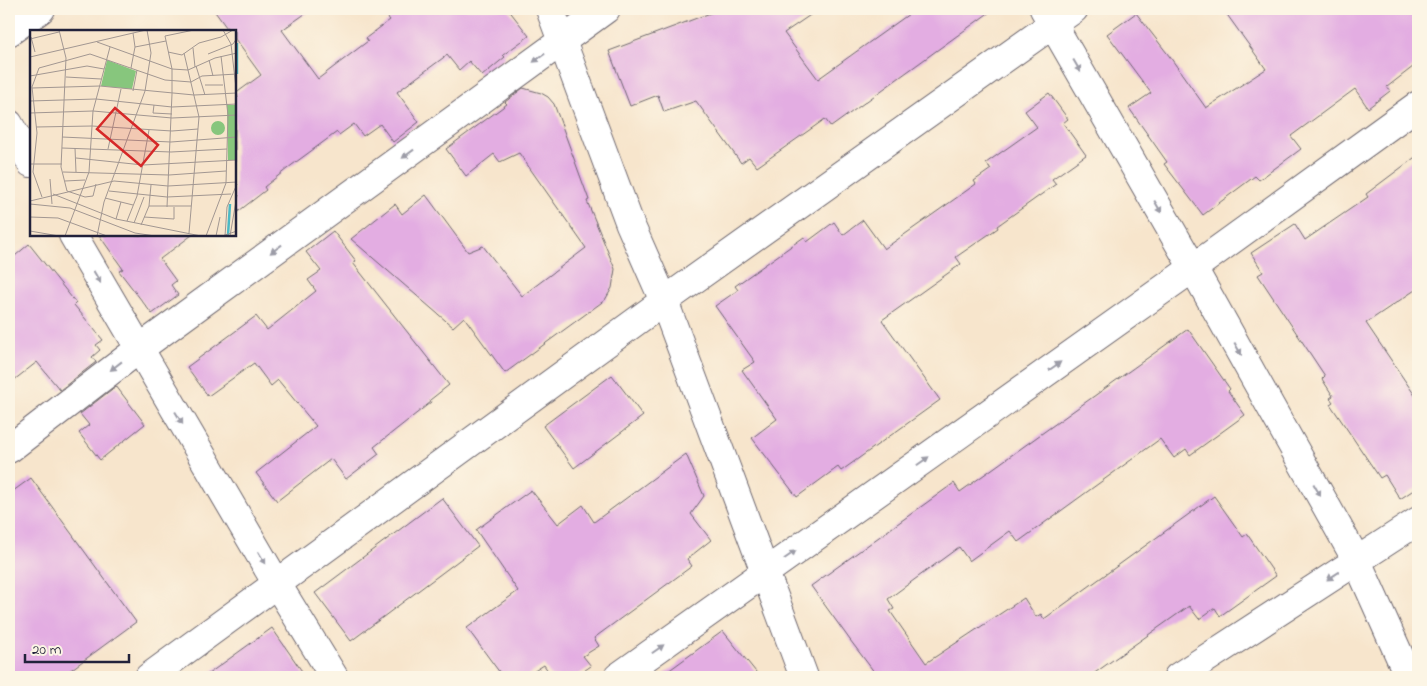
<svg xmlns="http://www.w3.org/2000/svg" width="1427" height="686" font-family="'Indie Flower',sans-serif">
<rect width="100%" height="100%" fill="#fcf5e5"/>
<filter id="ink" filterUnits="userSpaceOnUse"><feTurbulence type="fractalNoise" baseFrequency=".02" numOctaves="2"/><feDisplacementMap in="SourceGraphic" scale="10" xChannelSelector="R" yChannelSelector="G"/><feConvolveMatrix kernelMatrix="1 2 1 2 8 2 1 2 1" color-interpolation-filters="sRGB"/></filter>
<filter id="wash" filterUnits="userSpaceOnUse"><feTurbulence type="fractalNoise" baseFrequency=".0096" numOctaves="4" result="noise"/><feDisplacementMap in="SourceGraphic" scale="20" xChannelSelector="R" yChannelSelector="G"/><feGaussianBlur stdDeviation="1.12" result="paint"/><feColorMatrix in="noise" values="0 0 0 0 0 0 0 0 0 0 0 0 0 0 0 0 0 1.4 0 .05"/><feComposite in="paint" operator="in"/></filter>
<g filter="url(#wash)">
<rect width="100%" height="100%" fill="#f7e5cc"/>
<g id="blocks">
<!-- building -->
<path fill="#e3ade2" d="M 213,9 L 312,9 L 282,30 L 318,79 L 368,41 L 366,38 L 390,20 L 381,9 L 508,9 L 529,36 L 503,55 L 505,57 L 482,76 L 469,61 L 459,70 L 447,55 L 397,92 L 419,122 L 393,142 L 380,124 L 363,136 L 354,124 L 339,135 L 337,132 L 292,165 L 264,187 L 266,190 L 235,214 L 235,94 L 261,75 L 235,39 L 235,31 L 229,31 Z
M 721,9 L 819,9 L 784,33 L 818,79 L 916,9 L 994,9 L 831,127 L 825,119 L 757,167 L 749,157 L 741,163 L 696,101 L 664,112 L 658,95 L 630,106 L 609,51 Z
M 1223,9 L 1410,9 L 1418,20 L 1418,63 L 1387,87 L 1390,91 L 1368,108 L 1355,89 L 1291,136 L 1301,149 L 1259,180 L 1255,176 L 1203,215 L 1164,164 L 1167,162 L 1129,108 L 1151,93 L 1107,34 L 1136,13 L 1170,57 L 1206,108 L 1266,69 Z
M 523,88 L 541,93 L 548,97 L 554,104 L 589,200 L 587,201 L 615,269 L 612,288 L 605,300 L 505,373 L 464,317 L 453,327 L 351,239 L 395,204 L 402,214 L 426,195 L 468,252 L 483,246 L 522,296 L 586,248 L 519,153 L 500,162 L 494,154 L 466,176 L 446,149 L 507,104 L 505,102 Z
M 1049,93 L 1068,119 L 1063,123 L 1086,155 L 1052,179 L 1056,184 L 997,226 L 998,228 L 956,257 L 961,264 L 882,320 L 940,400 L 841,471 L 838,467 L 797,497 L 752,438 L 777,419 L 742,370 L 755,362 L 715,306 L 738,290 L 735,286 L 804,237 L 807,242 L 834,222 L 843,235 L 863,220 L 884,249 L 976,184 L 974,181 L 991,169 L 986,163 L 1037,127 L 1025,111 Z
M 1418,155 L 1418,288 L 1366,323 L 1418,400 L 1418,487 L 1400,499 L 1385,475 L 1380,478 L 1330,404 L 1333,402 L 1330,398 L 1333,396 L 1322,379 L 1325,376 L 1258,275 L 1263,272 L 1251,253 L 1295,224 L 1305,240 L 1368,197 L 1366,194 Z
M 333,231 L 356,261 L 353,263 L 449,385 L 430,400 L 431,402 L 374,447 L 379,454 L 346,479 L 331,459 L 277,501 L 256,473 L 316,426 L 278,380 L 271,386 L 254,363 L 208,396 L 187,367 L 256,316 L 267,330 L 316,291 L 308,280 L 321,271 L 306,252 Z
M 99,235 L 192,235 L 160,259 L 176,281 L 171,285 L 178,295 L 152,314 L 119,271 L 123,269 Z
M 29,244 L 76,303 L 74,305 L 103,340 L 96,345 L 100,350 L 92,357 L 96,362 L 60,390 L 37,362 L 9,384 L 9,261 Z
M 1188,329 L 1230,389 L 1228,391 L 1245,415 L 1190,455 L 1186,449 L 1174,458 L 1160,439 L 1018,542 L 1010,531 L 969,561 L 959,547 L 888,599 L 894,609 L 890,611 L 926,663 L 1024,598 L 1036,617 L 1041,614 L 1044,619 L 1214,496 L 1243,537 L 1247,534 L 1276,576 L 1220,616 L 1215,608 L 1199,619 L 1189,606 L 1089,677 L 878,677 L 850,640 L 811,586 L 954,483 L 960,492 Z
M 612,375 L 643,416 L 574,468 L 543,426 Z
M 116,386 L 145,424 L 100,460 L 79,433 L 89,425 L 80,414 Z
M 686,454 L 704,496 L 691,514 L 711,540 L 687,559 L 692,566 L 594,638 L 599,646 L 583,656 L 591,666 L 575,677 L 552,677 L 544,665 L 525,677 L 503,677 L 467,628 L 518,591 L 476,530 L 531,490 L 558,524 L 583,505 L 594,522 Z
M 31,478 L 136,622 L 61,677 L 9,677 L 9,494 Z
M 442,498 L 478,546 L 351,641 L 315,593 Z
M 272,628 L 306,677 L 204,677 Z
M 723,631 L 760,677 L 660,677 Z"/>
</g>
</g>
<g filter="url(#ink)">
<use href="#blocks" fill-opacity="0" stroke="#6d666e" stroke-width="1"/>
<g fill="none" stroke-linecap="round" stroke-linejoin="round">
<!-- minor casing -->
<g stroke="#6d666e" stroke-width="30">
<path id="minor" d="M 1044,9 L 1193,268 L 1357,561 L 1409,677
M 9,32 L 41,9
M 9,124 L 31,163
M 73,235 L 277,584 L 334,677
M 9,449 L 139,349 L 606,9
M 618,677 L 1193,268 L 1418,105
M 1178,677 L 1418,521"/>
</g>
<!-- tertiary casing -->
<g stroke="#6d666e" stroke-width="30">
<path id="tertiary" d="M 550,9 L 630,224 L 664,301 L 804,677
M 149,677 L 664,301 L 1074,9"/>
</g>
<!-- minor -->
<use href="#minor" stroke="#fff" stroke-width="28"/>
<!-- tertiary -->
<use href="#tertiary" stroke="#fff" stroke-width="28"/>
</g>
<!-- one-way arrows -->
<defs><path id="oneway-solid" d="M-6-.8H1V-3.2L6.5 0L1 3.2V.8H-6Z" transform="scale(1.25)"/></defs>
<g fill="#9c9ca7">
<use href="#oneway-solid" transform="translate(539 58) rotate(144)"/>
<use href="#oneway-solid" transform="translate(1077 66) rotate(60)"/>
<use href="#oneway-solid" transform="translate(408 154) rotate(144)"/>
<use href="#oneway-solid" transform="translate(1158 207) rotate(60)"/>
<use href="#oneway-solid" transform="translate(276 249) rotate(144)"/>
<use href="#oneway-solid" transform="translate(97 277) rotate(60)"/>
<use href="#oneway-solid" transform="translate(1238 349) rotate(61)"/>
<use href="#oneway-solid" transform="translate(116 366) rotate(142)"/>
<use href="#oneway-solid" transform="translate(1055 366) rotate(-35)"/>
<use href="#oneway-solid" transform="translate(179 418) rotate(59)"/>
<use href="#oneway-solid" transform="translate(923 461) rotate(-35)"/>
<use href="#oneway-solid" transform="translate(1317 490) rotate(61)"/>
<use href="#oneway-solid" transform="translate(790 555) rotate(-35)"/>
<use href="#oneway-solid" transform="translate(262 558) rotate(59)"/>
<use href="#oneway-solid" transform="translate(1333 576) rotate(147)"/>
<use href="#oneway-solid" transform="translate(658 649) rotate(-35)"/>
</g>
</g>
<!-- overview -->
<g transform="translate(30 30)">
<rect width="206" height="206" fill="#f7e5cc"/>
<path d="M 77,30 L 106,41 L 102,59 L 71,56 ZM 197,75 L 206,75 L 206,130 L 198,130 ZM181 98a7 7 0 1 1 14 0a7 7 0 1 1-14 0Z" fill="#87c67d"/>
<path fill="none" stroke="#4bb9c5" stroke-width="2.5" d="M 207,13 L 207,44M 198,205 L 200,174"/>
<path fill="none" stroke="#a29792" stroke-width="1" d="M 29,0 L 36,28 L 31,137 L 37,161 L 55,167 L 63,166 L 66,154M 193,0 L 201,14 L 207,67M 1,7 L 5,22M 0,9 L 29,2M 67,12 L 142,39 L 158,40 L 185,28 L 207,23M 105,17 L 136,11M 163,18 L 165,37M 138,22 L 152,25 L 169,13 L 191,7 L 203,0M 154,23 L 169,87 L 159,203M 178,24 L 203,14 L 207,8M 0,27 L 116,0M 179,30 L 183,46M 166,36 L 175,65M 101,38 L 105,17 L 103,3M 0,46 L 57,36 L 74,39M 36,47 L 71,49M 175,55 L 193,55M 2,58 L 70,56 L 164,65 L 207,63M 103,61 L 107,40M 0,71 L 66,69 L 142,77 L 207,74M 124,75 L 123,83 L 142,84M 0,83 L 63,81 L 142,88 L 207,85M 6,97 L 62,96 L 142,101 L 168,99M 32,107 L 141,112 L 207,107M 32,118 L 141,122 L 197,119M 45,118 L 46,142M 78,119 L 91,59M 46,128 L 113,135 L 207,130M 0,134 L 32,134M 33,142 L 139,145 L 196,141M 20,149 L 22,174M 35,151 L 55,150M 79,161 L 137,167 L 201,164M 23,164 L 86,189 L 171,206M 12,167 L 3,142 L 7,103 L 2,57 L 9,38 L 60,24 L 135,50 L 161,52 L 172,46 L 207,44M 75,168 L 103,175M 0,171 L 84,151 L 138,156 L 207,152M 0,174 L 40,178 L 105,203 L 125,206M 119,176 L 161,176M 137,177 L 142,64 L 142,39 L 135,6 L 164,0M 0,187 L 28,188 L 77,206M 114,187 L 144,189 L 144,177M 86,189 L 91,172M 97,191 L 107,166 L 119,100M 104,193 L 114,167M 111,195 L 119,176 L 121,155M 0,201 L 29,206M 35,206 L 59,142 L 63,81 L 80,17M 67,206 L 74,172 L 115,61 L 121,23 L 117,0M 176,206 L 196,153 L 198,85 L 191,26M 186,206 L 190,187M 192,206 L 207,201M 195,206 L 197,177 L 207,154M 200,206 L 207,165"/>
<path fill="#d62828" fill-opacity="0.15" stroke="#d62828" stroke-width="2.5" d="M 85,78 L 128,115 L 111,136 L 67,99 Z"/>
<rect width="206" height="206" fill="none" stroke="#22223b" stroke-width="2.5"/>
</g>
<!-- margin -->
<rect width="1427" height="686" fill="none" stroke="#fcf5e5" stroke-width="30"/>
<!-- scale -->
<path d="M25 654v8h104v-8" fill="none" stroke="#22223b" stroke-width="2.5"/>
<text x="32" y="654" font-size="15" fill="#22223b" stroke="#fcf5e5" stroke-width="4" paint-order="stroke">20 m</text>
</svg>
